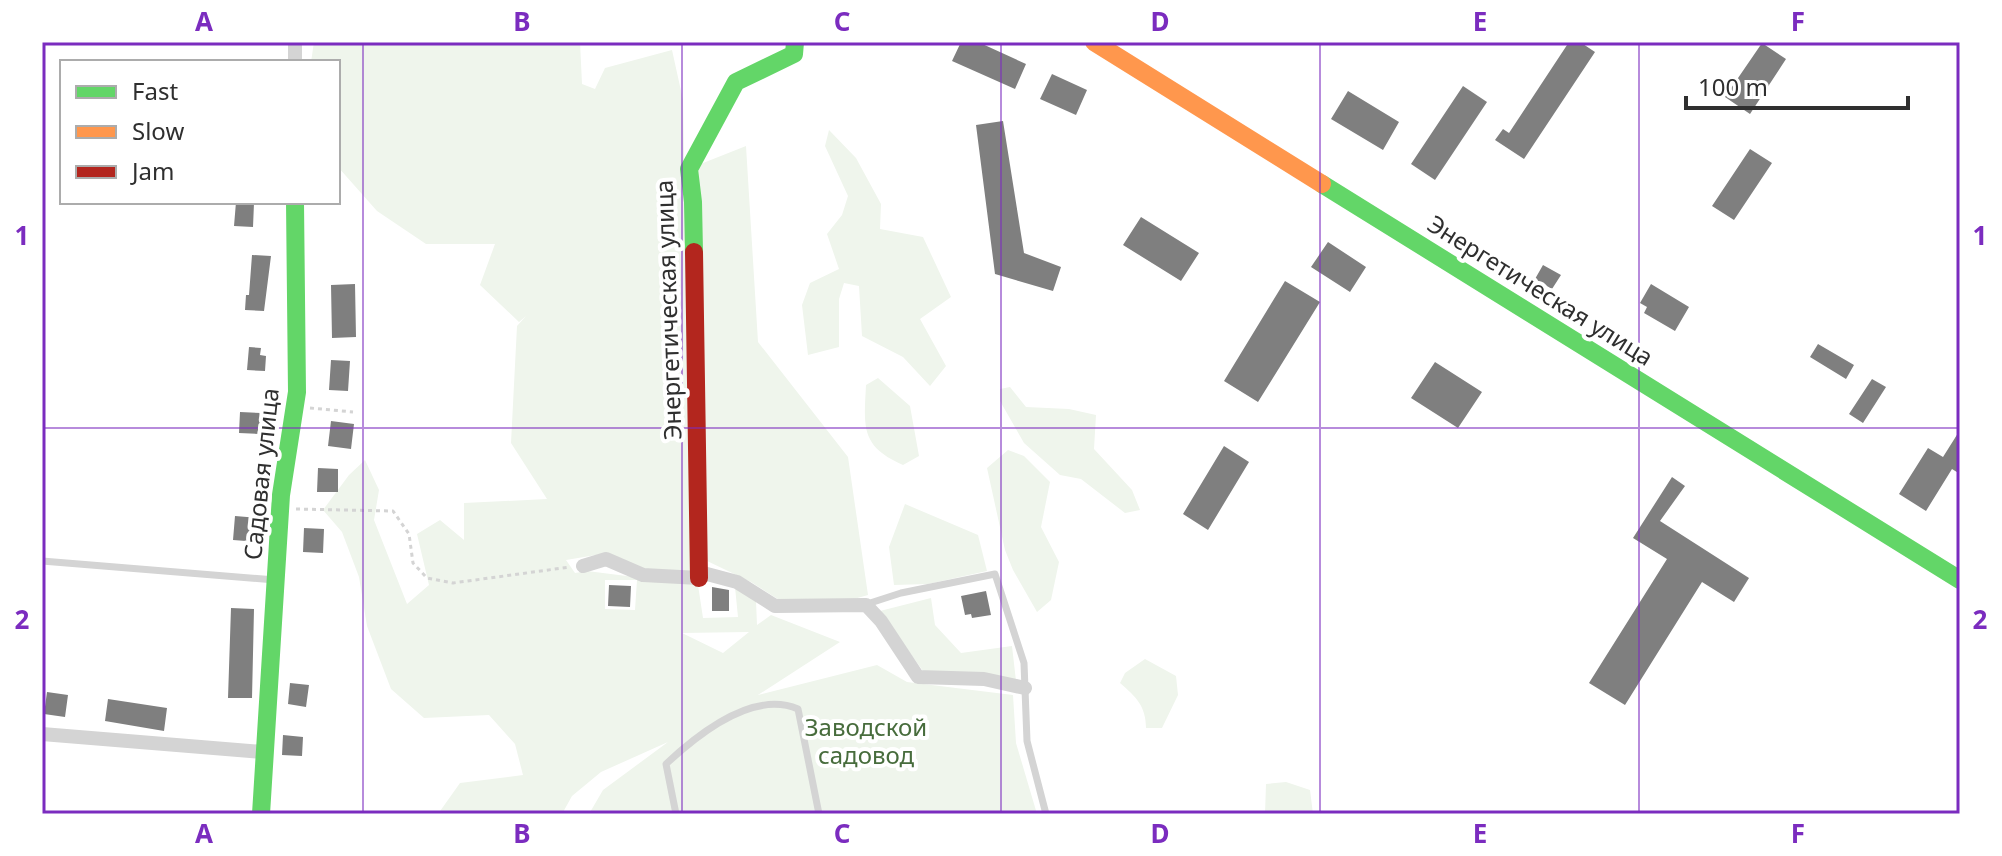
<svg xmlns="http://www.w3.org/2000/svg" width="2002" height="856" font-family="'Noto Sans',sans-serif">
<rect width="100%" height="100%" fill="#fff"/>
<!-- green -->
<path fill="#eff5ec" fill-rule="evenodd" d="M 314,42 L 580,42 L 582,84 L 595,89 L 605,68 L 672,50 L 683,100 L 692,572 L 630,568 L 608,553 L 566,560 L 575,573 L 587,571 L 698,585 L 703,618 L 738,617 L 735,587 L 756,601 L 757,625 L 771,615 L 840,642 L 758,695 L 877,665 L 907,682 L 1013,695 L 1016,743 L 1037,814 L 589,814 L 603,790 L 668,742 L 601,772 L 572,796 L 562,814 L 438,814 L 460,783 L 523,775 L 515,744 L 489,715 L 424,718 L 391,689 L 367,626 L 359,577 L 342,532 L 323,510 L 349,475 L 365,460 L 379,490 L 374,520 L 407,604 L 429,585 L 417,534 L 440,520 L 464,540 L 464,503 L 547,499 L 511,443 L 517,326 L 526,316 L 519,322 L 480,285 L 495,244 L 426,244 L 377,211 L 338,167 L 338,62 L 311,62 ZM 605,580 L 637,580 L 635,610 L 605,609 ZM 749,632 L 723,653 L 682,633 L 748,632 Z
M 829,130 L 856,158 L 881,204 L 880,229 L 923,237 L 951,297 L 920,319 L 946,366 L 930,386 L 903,357 L 862,336 L 859,286 L 844,283 L 839,299 L 839,347 L 808,355 L 802,305 L 810,283 L 839,269 L 827,234 L 842,215 L 848,196 L 825,146 Z
M 746,146 L 758,342 L 848,457 L 868,595 L 836,604 L 784,603 L 751,582 L 705,560 L 693,167 Z
M 878,378 L 910,406 L 919,456 L 903,465 C 860,446 864,427 866,385 Z
M 1010,387 L 1026,407 L 1069,409 L 1096,415 L 1094,449 L 1132,490 L 1140,510 L 1125,513 L 1081,479 L 1060,475 L 1024,443 L 1000,401 L 1000,389 Z
M 1008,450 L 1024,456 L 1050,482 L 1041,527 L 1059,562 L 1051,600 L 1037,612 L 1013,570 L 1005,550 L 987,468 Z
M 905,504 L 978,535 L 987,571 L 928,584 L 894,585 L 889,547 Z
M 931,598 L 935,625 L 961,653 L 1012,646 L 1016,681 L 923,671 L 880,611 Z
M 1145,659 L 1176,676 L 1178,695 L 1162,728 L 1146,728 C 1146,706 1136,697 1120,683 L 1125,673 Z
M 1286,782 L 1310,790 L 1313,814 L 1265,814 L 1266,784 Z"/>
<!-- building -->
<path fill="#7f7f7f" d="M 961,42 L 978,42 L 1026,64 L 1015,89 L 952,61 Z
M 1569,42 L 1580,42 L 1595,52 L 1524,159 L 1495,140 L 1503,129 L 1509,133 Z
M 1762,43 L 1786,59 L 1750,114 L 1725,97 Z
M 1052,74 L 1087,90 L 1076,115 L 1040,99 Z
M 1463,86 L 1487,102 L 1435,180 L 1411,164 Z
M 1348,91 L 1399,122 L 1383,150 L 1331,119 Z
M 1003,121 L 1024,253 L 1061,267 L 1053,291 L 995,274 L 976,125 Z
M 1750,149 L 1772,163 L 1734,220 L 1712,206 Z
M 236,202 L 254,203 L 253,227 L 234,226 Z
M 1141,217 L 1199,253 L 1181,281 L 1123,245 Z
M 1328,242 L 1366,267 L 1350,292 L 1311,267 Z
M 252,255 L 271,256 L 264,311 L 245,310 L 246,295 L 249,295 Z
M 1543,265 L 1561,275 L 1552,289 L 1535,279 Z
M 1285,281 L 1320,302 L 1258,402 L 1224,381 Z
M 355,284 L 356,337 L 332,338 L 331,285 Z
M 1651,284 L 1689,307 L 1675,331 L 1644,313 L 1647,307 L 1640,303 Z
M 1818,344 L 1854,365 L 1846,379 L 1810,357 Z
M 249,347 L 261,348 L 260,355 L 266,356 L 265,371 L 247,370 Z
M 331,360 L 350,361 L 348,391 L 329,390 Z
M 1435,362 L 1482,392 L 1458,428 L 1411,398 Z
M 1872,379 L 1886,387 L 1863,423 L 1849,414 Z
M 240,412 L 261,413 L 259,434 L 239,433 Z
M 331,421 L 354,424 L 351,449 L 328,446 Z
M 1960,430 L 1960,474 L 1952,469 L 1926,511 L 1899,494 L 1928,448 L 1943,457 Z
M 1224,446 L 1249,462 L 1208,530 L 1183,514 Z
M 318,468 L 338,469 L 338,492 L 317,492 Z
M 1672,477 L 1685,486 L 1660,521 L 1749,578 L 1734,602 L 1702,582 L 1625,705 L 1589,683 L 1667,559 L 1633,538 Z
M 235,516 L 259,518 L 258,542 L 233,540 Z
M 304,528 L 324,529 L 323,553 L 303,552 Z
M 609,585 L 631,586 L 630,607 L 608,606 Z
M 712,587 L 729,590 L 729,611 L 712,611 Z
M 986,591 L 991,615 L 972,618 L 971,614 L 965,615 L 961,596 Z
M 231,608 L 254,609 L 252,698 L 228,698 Z
M 290,683 L 309,685 L 306,707 L 288,704 Z
M 47,692 L 68,695 L 65,717 L 44,714 Z
M 108,699 L 167,708 L 164,731 L 105,721 Z
M 283,735 L 303,737 L 302,756 L 282,755 Z"/>
<g fill="none" stroke-linecap="round" stroke-linejoin="round">
<!-- path -->
<path stroke="#d4d4d4" stroke-width="3" stroke-dasharray="4 4" stroke-linecap="butt" d="M 310,408 L 353,412
M 296,509 L 393,511 L 409,534 L 413,563 L 427,578 L 453,583 L 570,567"/>
<!-- lane -->
<path stroke="#d4d4d4" stroke-width="7" d="M 42,561 L 275,580
M 867,604 L 901,593 L 995,574 L 1024,663 L 1027,741 L 1046,814
M 676,814 L 666,764 C 697,735 753,690 798,709 L 819,814"/>
<!-- street -->
<path stroke="#d4d4d4" stroke-width="14" d="M 295,62 L 295,42
M 583,566 L 606,559 L 643,575 L 699,578 L 707,574 L 737,582 L 775,606 L 866,605 L 881,621 L 918,677 L 984,679 L 1025,688
M 42,734 L 263,752"/>
<!-- fast -->
<path stroke="#63d668" stroke-width="18" d="M 1322,184 L 1960,580
M 694,252 L 693,202 L 689,169 L 736,82 L 794,54 L 795,42
M 261,814 L 281,495 L 297,392 L 295,202"/>
<!-- slow -->
<path stroke="#ff974d" stroke-width="18" d="M 1094,42 L 1322,184"/>
<!-- jam -->
<path stroke="#b3261e" stroke-width="18" d="M 694,252 L 699,578"/>
</g>
<!-- grid -->
<path fill="none" stroke="#7b2cbf" stroke-width="2" stroke-opacity="0.55" d="M 363,42 L 363,814M 682,42 L 682,814M 1001,42 L 1001,814M 1320,42 L 1320,814M 1639,42 L 1639,814M 42,428 L 1960,428"/>
<g text-anchor="middle" stroke-width="8" stroke-linejoin="round" paint-order="stroke">
<!-- street labels -->
<g font-size="24" fill="#2f2f2f" stroke="#fff">
<text transform="translate(1540 291) rotate(32)" y="8">Энергетическая улица</text>
<text transform="translate(669 310) rotate(-92)" y="8">Энергетическая улица</text>
<text transform="translate(262 474) rotate(-84)" y="8">Садовая улица</text>
</g>
<!-- park labels -->
<g font-size="24" fill="#476c3c" stroke="#fff">
<text x="866" y="736">Заводской<tspan x="866" dy="28">садовод</tspan></text>
</g>
</g>
<!-- border -->
<rect width="2002" height="856" fill="none" stroke="#ffffff" stroke-width="88"/>
<!-- legend -->
<rect x="60" y="60" width="280" height="144" fill="#ffffff" stroke="#acacac" stroke-width="2"/>
<rect x="76" y="86" width="40" height="12" fill="#63d668" stroke="#acacac" stroke-width="2"/>
<text x="132" y="100" font-size="24" fill="#2f2f2f">Fast</text>
<rect x="76" y="126" width="40" height="12" fill="#ff974d" stroke="#acacac" stroke-width="2"/>
<text x="132" y="140" font-size="24" fill="#2f2f2f">Slow</text>
<rect x="76" y="166" width="40" height="12" fill="#b3261e" stroke="#acacac" stroke-width="2"/>
<text x="132" y="180" font-size="24" fill="#2f2f2f">Jam</text>
<!-- scale -->
<path d="M1686 96v12h222v-12" fill="none" stroke="#2f2f2f" stroke-width="4"/>
<text x="1698" y="96" font-size="24" fill="#2f2f2f" stroke="#ffffff" stroke-width="6" paint-order="stroke">100 m</text>
<rect x="44" y="44" width="1914" height="768" fill="none" stroke="#7b2cbf" stroke-width="3"/>
<g font-size="26" text-anchor="middle" font-weight="bold" fill="#7b2cbf">
<text x="204" y="31">A</text>
<text x="522" y="31">B</text>
<text x="842" y="31">C</text>
<text x="1160" y="31">D</text>
<text x="1480" y="31">E</text>
<text x="1798" y="31">F</text>
<text x="22" y="245">1</text>
<text x="1980" y="245">1</text>
<text x="22" y="629">2</text>
<text x="1980" y="629">2</text>
<text x="204" y="843">A</text>
<text x="522" y="843">B</text>
<text x="842" y="843">C</text>
<text x="1160" y="843">D</text>
<text x="1480" y="843">E</text>
<text x="1798" y="843">F</text>
</g>
</svg>
